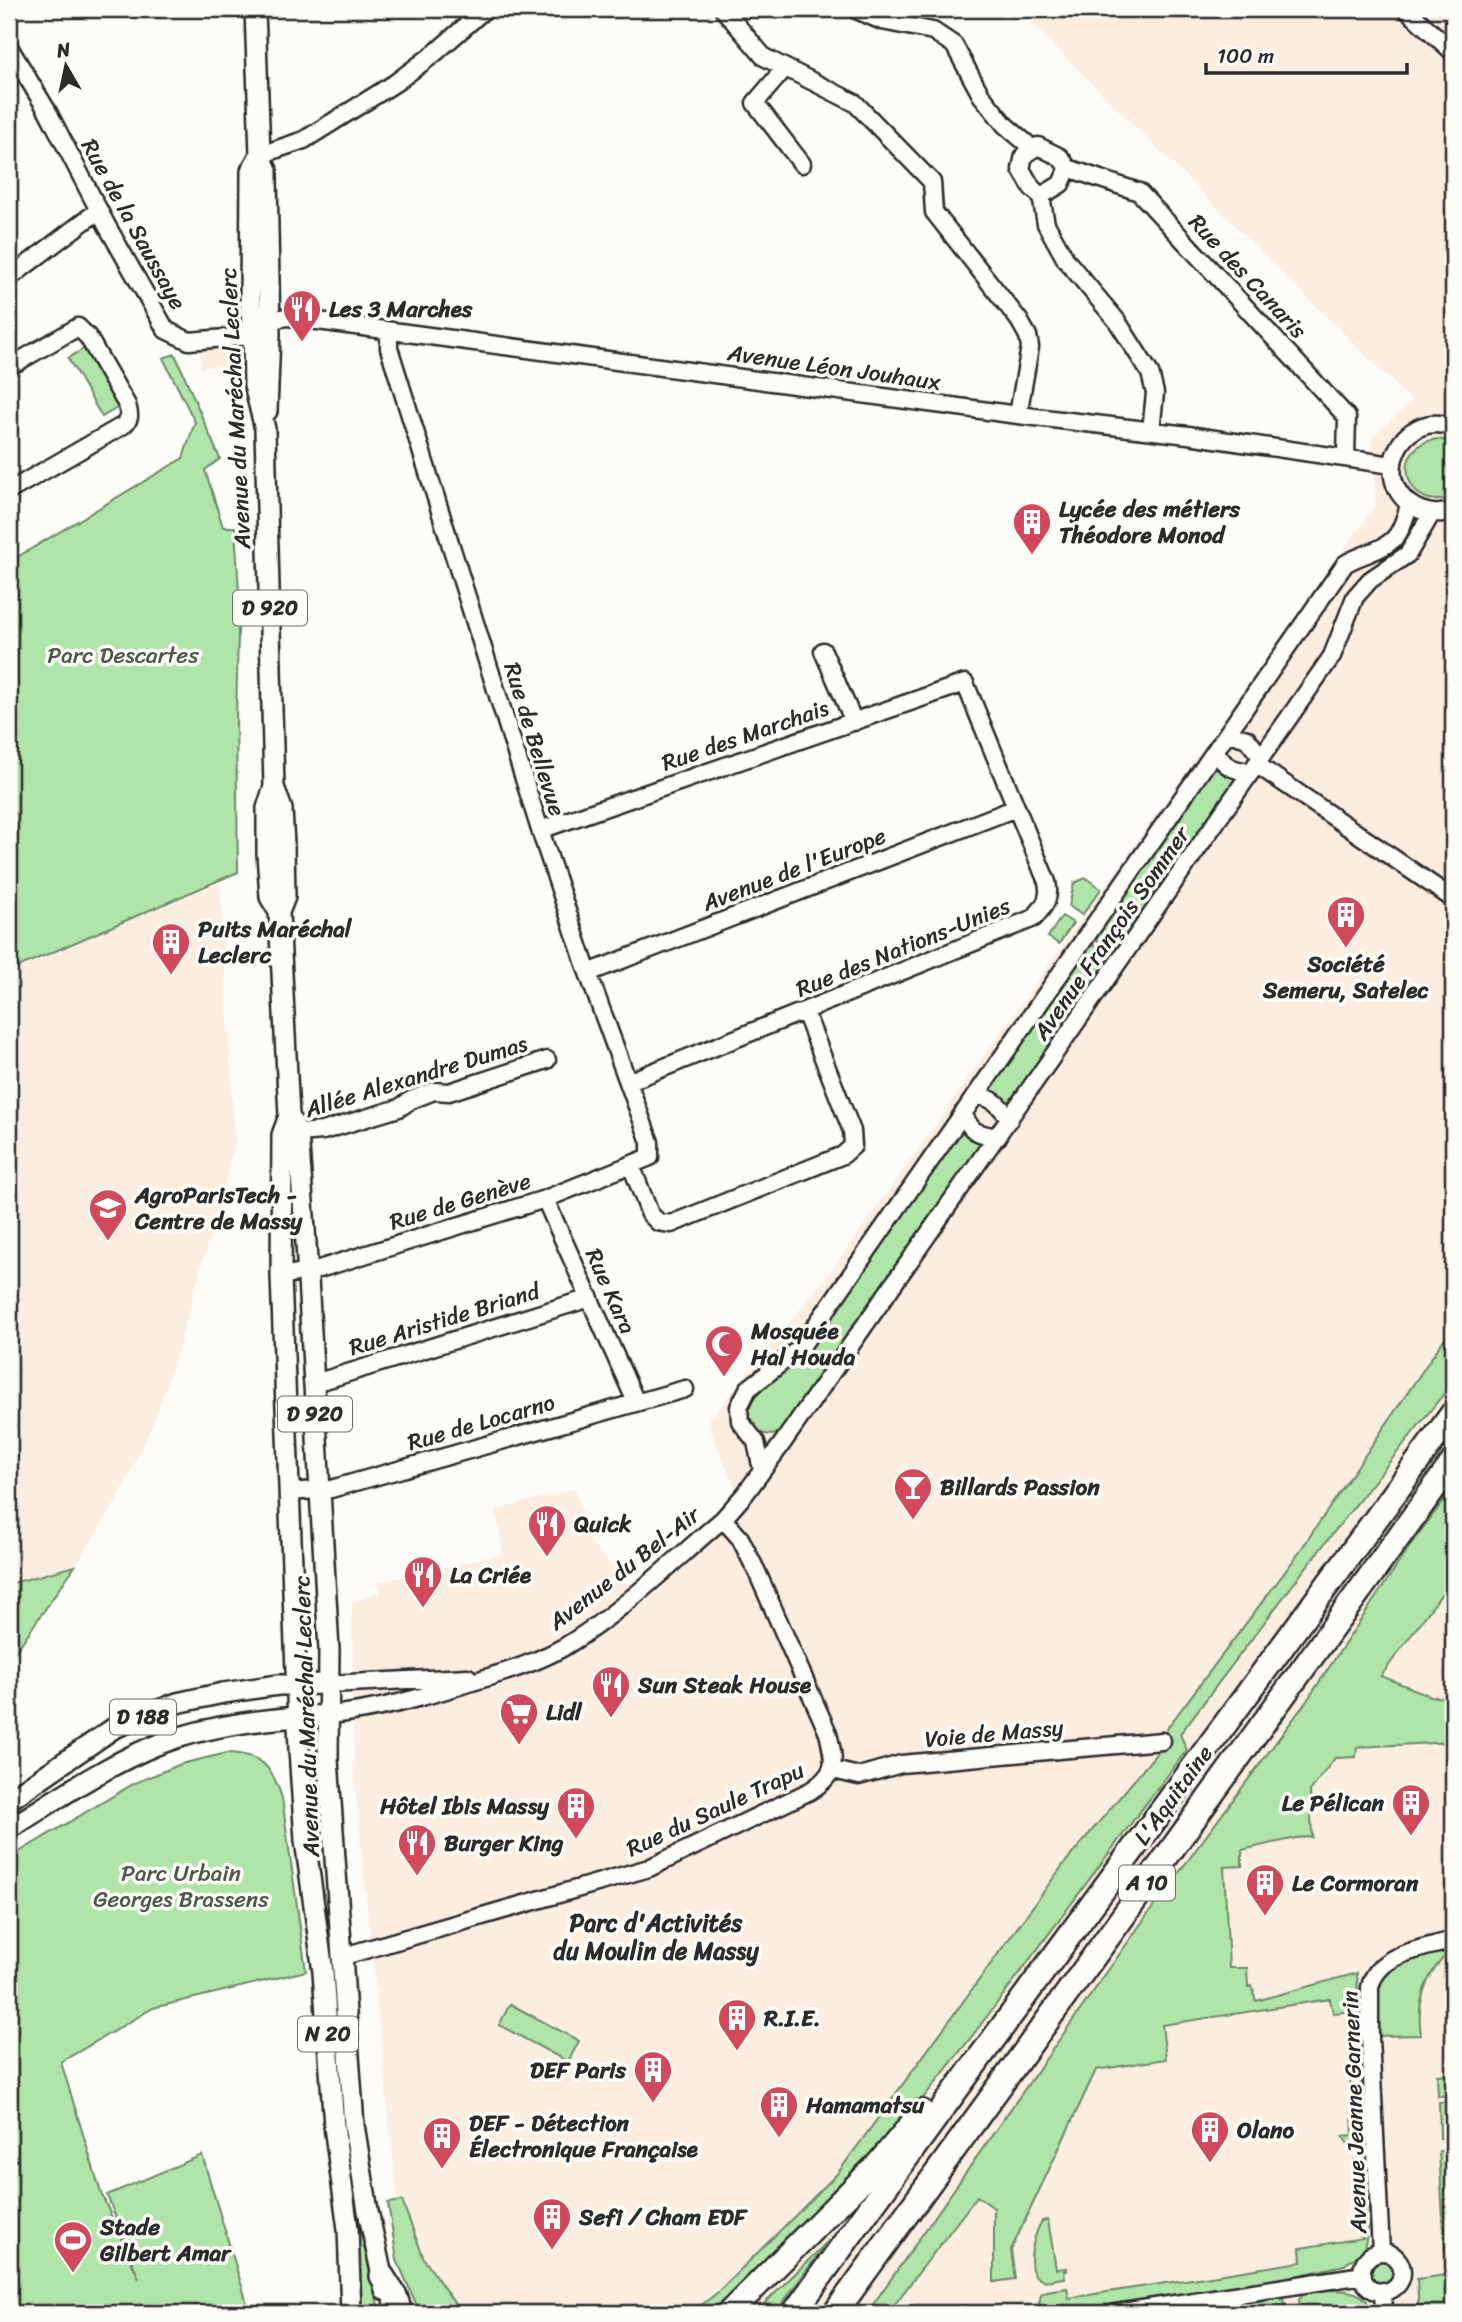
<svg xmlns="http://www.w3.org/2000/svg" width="1462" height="2322" font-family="Sriracha,sans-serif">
<rect width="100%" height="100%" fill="#fdfcf7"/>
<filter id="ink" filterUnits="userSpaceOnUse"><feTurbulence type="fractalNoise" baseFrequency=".0143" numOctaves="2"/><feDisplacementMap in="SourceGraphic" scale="14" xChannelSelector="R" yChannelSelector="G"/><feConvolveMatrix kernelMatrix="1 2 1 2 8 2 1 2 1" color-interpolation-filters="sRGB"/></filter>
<g filter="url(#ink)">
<!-- built -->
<path fill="#fbeddf" d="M 1017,9 L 1453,9 L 1453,2313 L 409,2313 L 354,1776 L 352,1603 L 380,1592 L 376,1583 L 503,1554 L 496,1510 L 575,1489 L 590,1542 L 631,1590 L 709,1531 L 737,1491 L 707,1422 L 828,1276 L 1376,505 L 1372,437 L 1412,401 Z
M 222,345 L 234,353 L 234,366 L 201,367 L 200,347 Z
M 220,883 L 235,1145 L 181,1339 L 155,1419 L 116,1502 L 75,1566 L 9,1584 L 9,974 L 117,925 Z"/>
<!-- green -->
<path fill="#afe5a8" stroke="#6d886a" stroke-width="2" d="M 85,348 L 119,407 L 102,417 L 68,358 Z
M 175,354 L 220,459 L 205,470 L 223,527 L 235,527 L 239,592 L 236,718 L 238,872 L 9,971 L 9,562 L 183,458 L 195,422 L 163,358 Z
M 1439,439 L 1453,443 L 1453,496 C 1406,518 1386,443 1439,439 Z
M 1214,762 L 1225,775 L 1237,778 L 1117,950 L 1112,951 L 1096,939 L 1094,935 Z
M 1086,878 L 1101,889 L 1082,915 L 1069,906 L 1074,883 Z
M 1062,916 L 1073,923 L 1059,944 L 1048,937 Z
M 1088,944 L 1092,944 L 1110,955 L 1110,960 L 1007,1106 L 985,1091 Z
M 962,1128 L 971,1138 L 984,1142 L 783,1430 L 773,1435 L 758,1433 L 746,1416 L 747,1402 L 751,1396 L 785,1367 Z
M 1453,1326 L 1453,1382 L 1307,1566 L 1180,1734 L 1187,1750 C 1086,1880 993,2016 887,2142 C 835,2204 774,2258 714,2313 L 691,2313 L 717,2293 L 837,2174 L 1063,1865 L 1161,1748 L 1168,1727 L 1293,1561 Z
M 1453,1488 L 1453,1593 L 1446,1588 L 1381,1676 L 1431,1696 L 1444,1698 L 1453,1688 L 1453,1742 L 1357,1747 L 1356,1757 L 1335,1758 L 1310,1791 L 1312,1837 L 1296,1838 L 1242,1850 L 1242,1866 L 1224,1867 L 1229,1968 L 1247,1968 L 1248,1987 L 1252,1986 L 1256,2001 L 1357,1973 L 1364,2140 L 1361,2143 L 1350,2146 L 1342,2136 L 1353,2135 L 1348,2036 L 1357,2034 L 1356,2011 L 1333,2013 L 1330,1999 L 1162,2025 L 1166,2059 L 1096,2070 L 1011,2250 L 1015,2279 L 994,2282 L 994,2208 L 977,2196 L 888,2313 L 867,2313 L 1145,1918 L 1306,1702 L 1414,1540 Z
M 75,1566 L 9,1661 L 9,1584 Z
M 227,1753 C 261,1754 272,1766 282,1798 L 306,1971 L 153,2008 L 61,2062 L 101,2193 L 139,2279 L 107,2195 L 202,2155 L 250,2313 L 9,2313 L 9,1858 L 135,1783 L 181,1764 Z
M 1446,1950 L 1447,1954 C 1424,1977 1416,2003 1421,2035 L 1378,2036 C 1377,2022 1375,2007 1377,1993 C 1381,1960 1421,1957 1446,1950 Z
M 510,2004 L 579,2041 L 568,2062 L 499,2025 Z
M 1453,2074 L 1453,2095 L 1438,2096 L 1437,2075 Z
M 1439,2102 L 1453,2102 L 1453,2138 L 1440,2138 Z
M 1439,2151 L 1453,2152 L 1453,2251 L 1445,2252 Z
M 1359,2159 L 1367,2165 L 1370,2215 L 1365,2245 L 1361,2253 L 1344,2265 L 1291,2277 L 1055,2313 L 1044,2311 L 1039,2304 L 1041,2294 L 1047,2291 L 1067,2288 L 1069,2298 L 1301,2262 L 1300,2248 L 1363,2238 L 1358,2220 L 1358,2210 L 1361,2208 L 1356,2191 L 1354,2160 Z
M 402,2201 L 424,2259 L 461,2313 L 420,2313 L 397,2260 L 388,2203 Z
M 356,2212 L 380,2313 L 361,2313 Z
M 1048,2220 L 1056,2269 L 1067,2268 L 1067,2271 L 1064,2271 L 1065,2278 C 1058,2278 1048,2282 1042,2280 C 1022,2274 1034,2233 1042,2221 Z
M 829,2240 L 775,2313 L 755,2313 Z
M1371 2272a11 11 0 1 1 22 0a11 11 0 1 1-22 0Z
M 1453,2274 L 1453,2313 L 1419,2313 L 1417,2279 Z
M 1325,2290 C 1346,2290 1366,2289 1372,2313 L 1300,2313 L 1299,2300 L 1303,2293 Z
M 1278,2297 L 1284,2300 L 1289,2313 L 1175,2313 Z"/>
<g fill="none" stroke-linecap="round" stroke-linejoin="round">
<!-- minor casing -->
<g stroke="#2b2b2b" stroke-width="21">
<path id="minor" d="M 723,9 L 764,57 L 855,103 L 932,182 L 934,212 L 1019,320 L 1028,336 L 1030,347 L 1018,415
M 854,9 L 882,21 L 933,31 L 954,45 L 981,95 L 1005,125 L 1032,148
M 1406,9 L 1453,52
M 9,47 L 48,112 L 107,226 L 166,330 L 189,341 L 263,335
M 785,68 L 755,103 L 802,164
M 1038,146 L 1060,157 L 1068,168 L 1061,184 L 1041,196 L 1032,188 L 1021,169 L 1024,155 Z
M 260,155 L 304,140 L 395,83 L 435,53 L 485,9
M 1068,168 L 1139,192 L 1347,417 L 1346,457
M 1041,196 L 1046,224 L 1066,260 L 1117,321 L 1150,373 L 1155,393 L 1151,431
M 9,278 L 99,210
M 270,320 L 288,317 L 1018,415 L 1188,435 L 1392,465
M 9,367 L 78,327 L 88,337 L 127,405 C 130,415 131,420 122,426 L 9,491
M 1453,427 C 1400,408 1368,482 1416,508 C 1428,514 1441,515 1453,510
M 823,651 L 854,722
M 1229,733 L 1247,739 L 1261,757
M 1216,752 C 1225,767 1233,770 1250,772
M 1256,764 L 1453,899
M 540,830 L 965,683 L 1047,882 C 1051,899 1044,906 1034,918 L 628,1082
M 588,973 L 1016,808
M 976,1095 C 994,1098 999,1105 1010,1119
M 963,1113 C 972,1134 977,1133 998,1137
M 298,1133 L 323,1131 L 399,1108 L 411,1100 L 434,1091 L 449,1092 L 547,1060
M 631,1165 L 650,1214 L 658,1222 L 671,1224 L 843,1155 L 853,1146 L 852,1131 L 805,1012
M 545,1199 L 636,1402
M 281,1276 L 319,1269 L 545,1199 L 650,1157 L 650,1142 L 588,973 L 540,830 L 389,348 L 389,331
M 312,1380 L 325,1380 L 590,1298
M 762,1470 L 756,1442 L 740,1421 L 739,1407 L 748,1389 L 800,1348 L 1345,564 C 1362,553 1388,551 1399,532 C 1404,523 1406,513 1410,504
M 289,1492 L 331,1489 L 685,1389
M 329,1684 L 468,1677
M 328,1715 C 377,1711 423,1697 469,1683 C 502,1673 534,1664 564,1647 C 622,1612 672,1562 723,1519 L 745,1494 L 779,1448 L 1332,656 L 1355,597 L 1370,580 L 1408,554 L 1432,513
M 833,1770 L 859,1776 L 901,1764 L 1162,1741
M 344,1956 L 649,1868 L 810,1791 C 838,1773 835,1763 828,1733 L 757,1572 L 740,1538 L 723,1519
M 1381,2252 L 1370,2038 L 1370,1987 C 1378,1952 1424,1949 1453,1940
M1362 2272a20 20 0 1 1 40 0a20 20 0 1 1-40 0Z
M 1383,2291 L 1384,2313
M 1116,2313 L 1363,2275"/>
</g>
<!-- major casing -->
<g stroke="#2b2b2b" stroke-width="24">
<path id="major" d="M 255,9 L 260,155 L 267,170 L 267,176 L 270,334 L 267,411
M 260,155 L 251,171 L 250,301 L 253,336 L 254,385 L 265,429 L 274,787 L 282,809 L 284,845 L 285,897 L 279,912 L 289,1116 L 282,1135 L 281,1276 L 299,1750 L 305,1840 L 323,1972 L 334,2126 L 348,2229 L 351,2313
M 274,787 L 267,808 L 267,853 L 270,897 L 279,912
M 289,1116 L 298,1133 L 306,1243 L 329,1650 L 328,1760 L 354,2125 L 368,2211 L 385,2290
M 9,1800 L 114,1728 L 177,1703 L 223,1693 L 278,1685 L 329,1684
M 9,1829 C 57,1799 106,1765 159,1744 C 212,1724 272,1718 328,1715"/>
</g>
<!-- highway casing -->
<g stroke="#2b2b2b" stroke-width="28">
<path id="highway" d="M 382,2276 L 395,2296 L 400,2313
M 729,2313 L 879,2163 L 922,2112
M 794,2313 C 1011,2011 1235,1714 1453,1413
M 835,2313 L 1453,1462"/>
</g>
<!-- minor -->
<use href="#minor" stroke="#fdfcf7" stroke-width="16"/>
<!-- major -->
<use href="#major" stroke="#fdfcf7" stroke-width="19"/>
<!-- highway -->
<use href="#highway" stroke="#fdfcf7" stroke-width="23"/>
</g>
</g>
<!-- icons -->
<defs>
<g id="restaurant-pin" transform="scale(2.0125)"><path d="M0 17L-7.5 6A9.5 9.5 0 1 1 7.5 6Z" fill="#d1495b" stroke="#fdfcf7"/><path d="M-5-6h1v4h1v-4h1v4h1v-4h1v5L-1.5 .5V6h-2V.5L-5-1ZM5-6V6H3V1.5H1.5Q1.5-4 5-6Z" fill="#fff"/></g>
<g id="building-pin" transform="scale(2.0125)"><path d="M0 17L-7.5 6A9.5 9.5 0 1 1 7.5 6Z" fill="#d1495b" stroke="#fdfcf7"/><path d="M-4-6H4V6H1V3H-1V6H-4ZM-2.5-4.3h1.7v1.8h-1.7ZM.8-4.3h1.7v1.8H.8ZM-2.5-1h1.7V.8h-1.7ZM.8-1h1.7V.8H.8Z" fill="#fff"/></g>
<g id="university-pin" transform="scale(2.0125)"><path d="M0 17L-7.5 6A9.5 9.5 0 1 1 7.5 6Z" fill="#d1495b" stroke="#fdfcf7"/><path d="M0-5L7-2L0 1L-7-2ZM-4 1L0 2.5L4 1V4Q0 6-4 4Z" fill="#fff"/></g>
<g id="mosque-pin" transform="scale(2.0125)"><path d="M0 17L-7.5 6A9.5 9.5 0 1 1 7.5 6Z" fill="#d1495b" stroke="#fdfcf7"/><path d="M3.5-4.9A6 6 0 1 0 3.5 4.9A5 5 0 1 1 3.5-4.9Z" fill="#fff"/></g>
<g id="bar-pin" transform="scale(2.0125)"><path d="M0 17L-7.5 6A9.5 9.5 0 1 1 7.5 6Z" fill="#d1495b" stroke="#fdfcf7"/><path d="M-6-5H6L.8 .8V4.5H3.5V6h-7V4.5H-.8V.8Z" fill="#fff"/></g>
<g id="supermarket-pin" transform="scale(2.0125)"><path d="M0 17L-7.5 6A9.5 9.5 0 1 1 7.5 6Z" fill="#d1495b" stroke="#fdfcf7"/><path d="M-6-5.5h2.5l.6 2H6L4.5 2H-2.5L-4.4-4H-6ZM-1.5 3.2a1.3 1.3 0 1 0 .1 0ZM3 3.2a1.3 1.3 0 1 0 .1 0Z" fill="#fff"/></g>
<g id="stadium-pin" transform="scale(2.0125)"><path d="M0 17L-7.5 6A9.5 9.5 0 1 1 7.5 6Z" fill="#d1495b" stroke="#fdfcf7"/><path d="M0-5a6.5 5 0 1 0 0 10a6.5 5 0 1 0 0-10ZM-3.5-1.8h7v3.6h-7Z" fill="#fff"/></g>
</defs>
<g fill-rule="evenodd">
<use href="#restaurant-pin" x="302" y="309"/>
<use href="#building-pin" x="1032" y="522"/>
<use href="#building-pin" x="1346" y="915"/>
<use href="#building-pin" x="171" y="942"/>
<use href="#university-pin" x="108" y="1208"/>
<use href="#mosque-pin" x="724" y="1344"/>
<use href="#bar-pin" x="913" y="1487"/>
<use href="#restaurant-pin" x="547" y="1524"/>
<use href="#restaurant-pin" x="423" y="1575"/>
<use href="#restaurant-pin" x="611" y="1685"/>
<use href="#supermarket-pin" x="519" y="1712"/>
<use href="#building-pin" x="1411" y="1803"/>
<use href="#building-pin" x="576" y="1806"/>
<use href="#restaurant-pin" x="417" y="1843"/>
<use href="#building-pin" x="1265" y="1883"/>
<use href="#building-pin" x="737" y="2018"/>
<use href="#building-pin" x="653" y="2070"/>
<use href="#building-pin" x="779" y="2105"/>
<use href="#building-pin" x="1210" y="2130"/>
<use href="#building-pin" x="442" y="2136"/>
<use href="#building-pin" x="552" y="2217"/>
<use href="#stadium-pin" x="73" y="2240"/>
</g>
<g text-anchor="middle" stroke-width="7" stroke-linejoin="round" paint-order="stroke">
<!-- shield labels -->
<g fill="#fdfcf7" stroke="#6a6a68" stroke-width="2">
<rect x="233" y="590.5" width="74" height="35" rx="5"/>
<rect x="278" y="1396.5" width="74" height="35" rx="5"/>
<rect x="110" y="1699.5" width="66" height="35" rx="5"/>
<rect x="1119" y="1865.5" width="56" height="35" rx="5"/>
<rect x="298" y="2016.5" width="60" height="35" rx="5"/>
</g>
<g font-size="21" font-weight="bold" fill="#2b2b2b">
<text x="270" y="615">D 920</text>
<text x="315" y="1421">D 920</text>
<text x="143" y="1724">D 188</text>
<text x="1147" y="1890">A 10</text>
<text x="328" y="2041">N 20</text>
</g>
<!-- street labels -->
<g font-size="23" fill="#2b2b2b" stroke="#fdfcf7">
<text transform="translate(134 224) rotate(61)" y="8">Rue de la Saussaye</text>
<text transform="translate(1248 276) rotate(47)" y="8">Rue des Canaris</text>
<text transform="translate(834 367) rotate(8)" y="8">Avenue Léon Jouhaux</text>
<text transform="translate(235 408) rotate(-93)" y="8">Avenue du Maréchal Leclerc</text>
<text transform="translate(745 735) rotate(-19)" y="8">Rue des Marchais</text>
<text transform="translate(535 739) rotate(73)" y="8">Rue de Bellevue</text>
<text transform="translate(794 869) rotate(-21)" y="8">Avenue de l'Europe</text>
<text transform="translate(1111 933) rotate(-55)" y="8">Avenue François Sommer</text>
<text transform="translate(903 947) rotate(-22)" y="8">Rue des Nations-Unies</text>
<text transform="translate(416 1076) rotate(-17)" y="8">Allée Alexandre Dumas</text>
<text transform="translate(460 1201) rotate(-17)" y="8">Rue de Genève</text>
<text transform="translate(611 1291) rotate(66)" y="8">Rue Kara</text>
<text transform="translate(444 1319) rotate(-17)" y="8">Rue Aristide Briand</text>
<text transform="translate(481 1422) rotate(-16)" y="8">Rue de Locarno</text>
<text transform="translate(624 1568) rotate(-38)" y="8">Avenue du Bel-Air</text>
<text transform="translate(306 1716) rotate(-92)" y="8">Avenue du Maréchal Leclerc</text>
<text transform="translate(994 1733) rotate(-5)" y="8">Voie de Massy</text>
<text transform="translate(1173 1795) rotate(-54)" y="8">L'Aquitaine</text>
<text transform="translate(715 1809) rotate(-25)" y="8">Rue du Saule Trapu</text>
<text transform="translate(1354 2112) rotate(-92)" y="8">Avenue Jeanne Garnerin</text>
</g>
<!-- poi labels -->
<g font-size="23" font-weight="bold" fill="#2b2b2b" stroke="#fdfcf7" text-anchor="start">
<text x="329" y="317">Les 3 Marches</text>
<text x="1059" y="517">Lycée des métiers<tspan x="1059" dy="26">Théodore Monod</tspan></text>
<text x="198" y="937">Puits Maréchal<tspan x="198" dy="26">Leclerc</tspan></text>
<text x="1346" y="972" text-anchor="middle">Société<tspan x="1346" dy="26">Semeru, Satelec</tspan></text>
<text x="135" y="1203">AgroParisTech -<tspan x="135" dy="26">Centre de Massy</tspan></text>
<text x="751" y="1339">Mosquée<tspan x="751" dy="26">Hal Houda</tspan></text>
<text x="940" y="1495">Billards Passion</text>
<text x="574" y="1532">Quick</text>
<text x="450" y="1583">La Criée</text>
<text x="638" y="1693">Sun Steak House</text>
<text x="546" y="1720">Lidl</text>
<text x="1384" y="1811" text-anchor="end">Le Pélican</text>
<text x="549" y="1814" text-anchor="end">Hôtel Ibis Massy</text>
<text x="444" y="1851">Burger King</text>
<text x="1292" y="1891">Le Cormoran</text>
<text x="764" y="2026">R.I.E.</text>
<text x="626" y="2078" text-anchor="end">DEF Paris</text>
<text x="806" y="2113">Hamamatsu</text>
<text x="469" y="2131">DEF - Détection<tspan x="469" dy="26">Électronique Française</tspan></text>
<text x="1237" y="2138">Olano</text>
<text x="579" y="2225">Sefi / Cham EDF</text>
<text x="100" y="2235">Stade<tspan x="100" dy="26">Gilbert Amar</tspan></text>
</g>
<!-- park labels -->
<g font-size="23" fill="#4c5a4a" stroke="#fdfcf7">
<text x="123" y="663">Parc Descartes</text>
<text x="181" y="1881">Parc Urbain<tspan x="181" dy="26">Georges Brassens</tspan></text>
</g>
<!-- neighbourhood labels -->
<g font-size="24" font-weight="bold" fill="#2b2b2b" stroke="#fdfcf7">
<text x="656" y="1931">Parc d'Activités<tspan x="656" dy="28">du Moulin de Massy</tspan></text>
</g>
</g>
<!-- margin -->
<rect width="1462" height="2322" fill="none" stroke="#fdfcf7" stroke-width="35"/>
<rect x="18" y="18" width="1427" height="2287" fill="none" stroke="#2b2b2b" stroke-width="2.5" filter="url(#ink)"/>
<!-- north arrow -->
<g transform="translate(66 66) rotate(351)" stroke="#fdfcf7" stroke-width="5" paint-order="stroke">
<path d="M0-5L12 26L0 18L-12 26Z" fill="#2b2b2b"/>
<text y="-10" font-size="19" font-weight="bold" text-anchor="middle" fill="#2b2b2b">N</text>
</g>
<!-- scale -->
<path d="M1206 63v10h201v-10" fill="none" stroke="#2b2b2b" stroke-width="3.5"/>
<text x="1217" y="63" font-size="21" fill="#2b2b2b" stroke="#fdfcf7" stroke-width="5" paint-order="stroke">100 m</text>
</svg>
